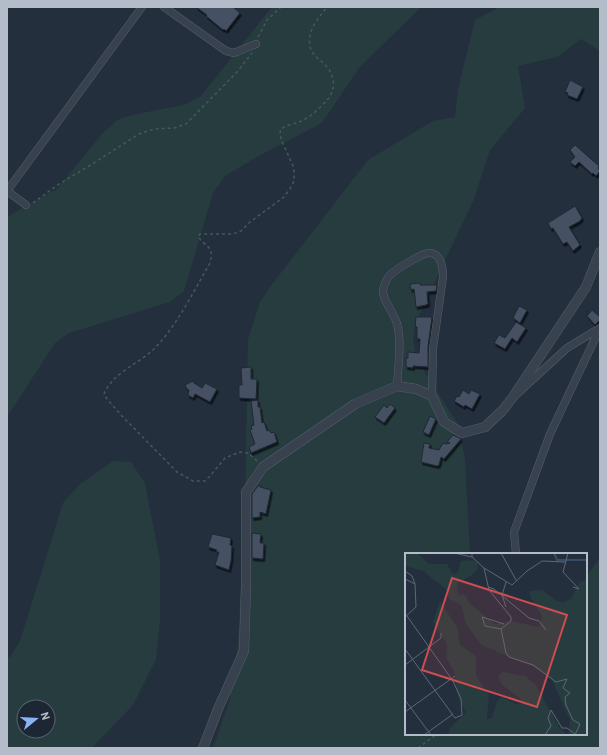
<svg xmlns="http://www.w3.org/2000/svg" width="607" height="755" font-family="Barlow,sans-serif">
<defs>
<filter id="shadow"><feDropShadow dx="1.5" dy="2.5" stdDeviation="0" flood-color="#0009"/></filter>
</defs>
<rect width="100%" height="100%" fill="#242f3e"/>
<!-- green -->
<path fill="#263c3f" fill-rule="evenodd" d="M 272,7 L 421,7 L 359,68 L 322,123 L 255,158 L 225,176 L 213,193 L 184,291 L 170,302 L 69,333 L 55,343 L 7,417 L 7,217 L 57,189 L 101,135 L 117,120 L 132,115 L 183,105 L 200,97 Z
M 500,7 L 600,7 L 600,51 L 581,39 L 557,57 L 518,66 L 525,108 L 490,150 L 474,199 L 415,324 L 413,342 L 417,360 L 458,424 L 465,460 L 470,554 L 406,554 L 406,734 L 586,734 L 586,576 L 600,558 L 600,748 L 213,748 L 230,699 L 238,642 L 245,510 L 248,339 L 260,302 L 270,287 L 368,160 L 433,121 L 455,117 L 458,89 L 475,20 Z
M 113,461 L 131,462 L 145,483 L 160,561 L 160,622 L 156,659 L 133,705 L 92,748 L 7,748 L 7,657 L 10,657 L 20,641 L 63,503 L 80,484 ZM 24,707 L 48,707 L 48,731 L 24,731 Z"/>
<!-- building -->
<path fill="#455162" stroke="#1f2835" filter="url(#shadow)" d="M 196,7 L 233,7 L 240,13 L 226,31 L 224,29 L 223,30 L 206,16 L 207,15 Z
M 570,80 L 583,87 L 577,99 L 567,95 L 568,93 L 565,92 Z
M 575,145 L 599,166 L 598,168 L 600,171 L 596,176 L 593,173 L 592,174 L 579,162 L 575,166 L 570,162 L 575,157 L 570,150 Z
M 575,206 L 582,218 L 580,221 L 569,227 L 580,245 L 573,251 L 567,242 L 563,244 L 553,228 L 551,229 L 548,223 Z
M 420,283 L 420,285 L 437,285 L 436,291 L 427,292 L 428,304 L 426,305 L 416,307 L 414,289 L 411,290 L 410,284 Z
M 519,306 L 527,310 L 520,323 L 513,318 Z
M 592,310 L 600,317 L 600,320 L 595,325 L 587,316 Z
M 416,317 L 432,317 L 428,347 L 428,367 L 413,366 L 413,368 L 406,367 L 406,358 L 408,358 L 408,352 L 419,353 L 420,339 L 417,339 L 417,327 L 415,326 Z
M 516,322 L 526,328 L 517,342 L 512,338 L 505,349 L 494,343 L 499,335 L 505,338 Z
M 251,367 L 251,379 L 257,379 L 256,399 L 239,398 L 239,385 L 242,385 L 241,368 Z
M 193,381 L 194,383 L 202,388 L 205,383 L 217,389 L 210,402 L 195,394 L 193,398 L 188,395 L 189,390 L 187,389 L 185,385 Z
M 463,390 L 469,394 L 471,390 L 480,394 L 472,409 L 465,405 L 464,407 L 454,401 L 457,396 L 459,397 Z
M 258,400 L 258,407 L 260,407 L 262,423 L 264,422 L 267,431 L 269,430 L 271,433 L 274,432 L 277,442 L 251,453 L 249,447 L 255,444 L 250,430 L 252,429 L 251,426 L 254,425 L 251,401 Z
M 390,404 L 395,408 L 384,423 L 375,417 L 384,405 L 387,408 Z
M 430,416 L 436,419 L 429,435 L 423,432 Z
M 453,435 L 461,439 L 444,459 L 441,457 L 439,465 L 437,466 L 421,462 L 424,443 L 430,444 L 429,448 L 439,450 L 443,443 L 445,444 L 450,443 L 447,442 Z
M 260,485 L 260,487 L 271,490 L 266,514 L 260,512 L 260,517 L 252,518 L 252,494 L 258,486 Z
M 252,533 L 261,534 L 260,543 L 264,543 L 263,559 L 252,558 Z
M 212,534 L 231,538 L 230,545 L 232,546 L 231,561 L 229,570 L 215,565 L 219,552 L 216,552 L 217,550 L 208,547 Z"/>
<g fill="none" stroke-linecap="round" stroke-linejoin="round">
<!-- minor casing -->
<g stroke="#565f6c" stroke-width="8">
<path id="minor" d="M 164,7 L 226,51 L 234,53 L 256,44
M 7,191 L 142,7
M 7,191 L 26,205
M 397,386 C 398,369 402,340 397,324 C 395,314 382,300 383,290 C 384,285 387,278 391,274 C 397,269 422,253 429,253 C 441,253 443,268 443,277 L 433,348 L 432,396
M 518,393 L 567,348 L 600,328
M 516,554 L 514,532 L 550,434 L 600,328"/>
</g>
<!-- tertiary casing -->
<g stroke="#565f6c" stroke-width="10">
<path id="tertiary" d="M 203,748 L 218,709 L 244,651 L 246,586 L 246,492 L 263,467 L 355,404 L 397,386 L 416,389 L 432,396 L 444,422 L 462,433 L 485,427 L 502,411 L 513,397 L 586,287 L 600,252"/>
</g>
<!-- path -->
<path stroke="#44595c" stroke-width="1.5" stroke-dasharray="3 3" stroke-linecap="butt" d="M 258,37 L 267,20 L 281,7
M 33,203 L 59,184 L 89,166 L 139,134 L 154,129 L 174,128 L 186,124 L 237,72 L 252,53
M 257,461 L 248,453 L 240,452 L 225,458 L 210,476 L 205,481 L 193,481 L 177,472 L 122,416 L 107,399 L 104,394 C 113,372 139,364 155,348 C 178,324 193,292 210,263 C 215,245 205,248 198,236 L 200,234 L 233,234 L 241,231 L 250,222 L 284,197 L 290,189 L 294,181 L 294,168 L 281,139 L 280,130 C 286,125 293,124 299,122 C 310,118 321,107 328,99 C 336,89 335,75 326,66 C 322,61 316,58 313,53 C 309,48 309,41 310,35 C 312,25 321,15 327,7
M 418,748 L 437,734"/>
<!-- minor -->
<use href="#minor" stroke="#38414e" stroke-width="7"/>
<!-- tertiary -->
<use href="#tertiary" stroke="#38414e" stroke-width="9"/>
</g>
<!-- overview -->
<g transform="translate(405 553)">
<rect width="182" height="182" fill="#242f3e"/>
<path d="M 0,0 L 12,0 L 24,11 L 42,11 L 48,21 L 53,19 L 56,8 L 68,7 L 73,10 L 72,17 L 67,22 L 52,30 L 53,41 L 60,42 L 64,50 L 90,71 L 104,68 L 134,74 L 137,63 L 125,44 L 125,38 L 137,37 L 152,48 L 159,49 L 166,46 L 174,30 L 182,26 L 182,182 L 43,182 L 45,175 L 61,159 L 53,143 L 49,118 L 41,105 L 42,91 L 28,69 L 35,48 L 52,74 L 55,92 L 71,103 L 71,123 L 84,142 L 82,166 L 87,165 L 92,148 L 97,144 L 111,151 L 117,150 L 116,146 L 97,132 L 93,123 L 98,119 L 120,123 L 131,132 L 154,174 L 162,182 L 164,179 L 165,167 L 146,125 L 127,113 L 76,92 L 60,69 L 57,53 L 44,46 L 42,37 L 18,18 L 0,13 Z" fill="#263c3f"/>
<path fill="none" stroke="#394c67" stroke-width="2" d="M 149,0 L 152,7 L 182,7"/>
<path fill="none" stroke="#5e6776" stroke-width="1" d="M 49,0 L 67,4M 67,0 L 67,4 L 79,15 L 84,37 L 106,64 L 106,68 L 96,76 L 101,100 L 104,104 L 128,112 L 151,129 L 162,126 L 158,135 L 165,140 L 160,144 L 161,152 L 168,167 L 175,171 L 170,182M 96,0 L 111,27M 163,0 L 158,19 L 174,36 L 168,34M 79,15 L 107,32 L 122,18 L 137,8 L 160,9M 0,18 L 7,23 L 10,31M 0,26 L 10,31 L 11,54 L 0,64M 83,34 L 89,36 L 124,65 L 134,68 L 141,77M 101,54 L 97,42 L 101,29M 96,76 L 80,73 L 77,64 L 99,71M 0,96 L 50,165 L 57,162 L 56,146 L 48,128 L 2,63M 0,112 L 36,85 L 36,80M 0,147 L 26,182M 0,159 L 50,123M 19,182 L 48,161M 140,182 L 146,173 L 143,165 L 146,157 L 157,175 L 162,175 L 170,181"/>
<path fill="#ce4d50" fill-opacity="0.15" stroke="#ce4d50" stroke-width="2" d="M 47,25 L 162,62 L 132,154 L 17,117 Z"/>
<rect width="182" height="182" fill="none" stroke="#b4bcc9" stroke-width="2"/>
</g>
<!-- border -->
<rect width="607" height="755" fill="none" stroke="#b4bcc9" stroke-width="16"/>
<!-- north arrow -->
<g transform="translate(36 719) rotate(72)"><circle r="19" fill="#1d2633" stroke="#59626f"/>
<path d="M0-3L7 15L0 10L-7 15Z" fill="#8ab4f8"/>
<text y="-6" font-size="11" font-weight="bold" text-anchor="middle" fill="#b4bcc9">N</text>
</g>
</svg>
